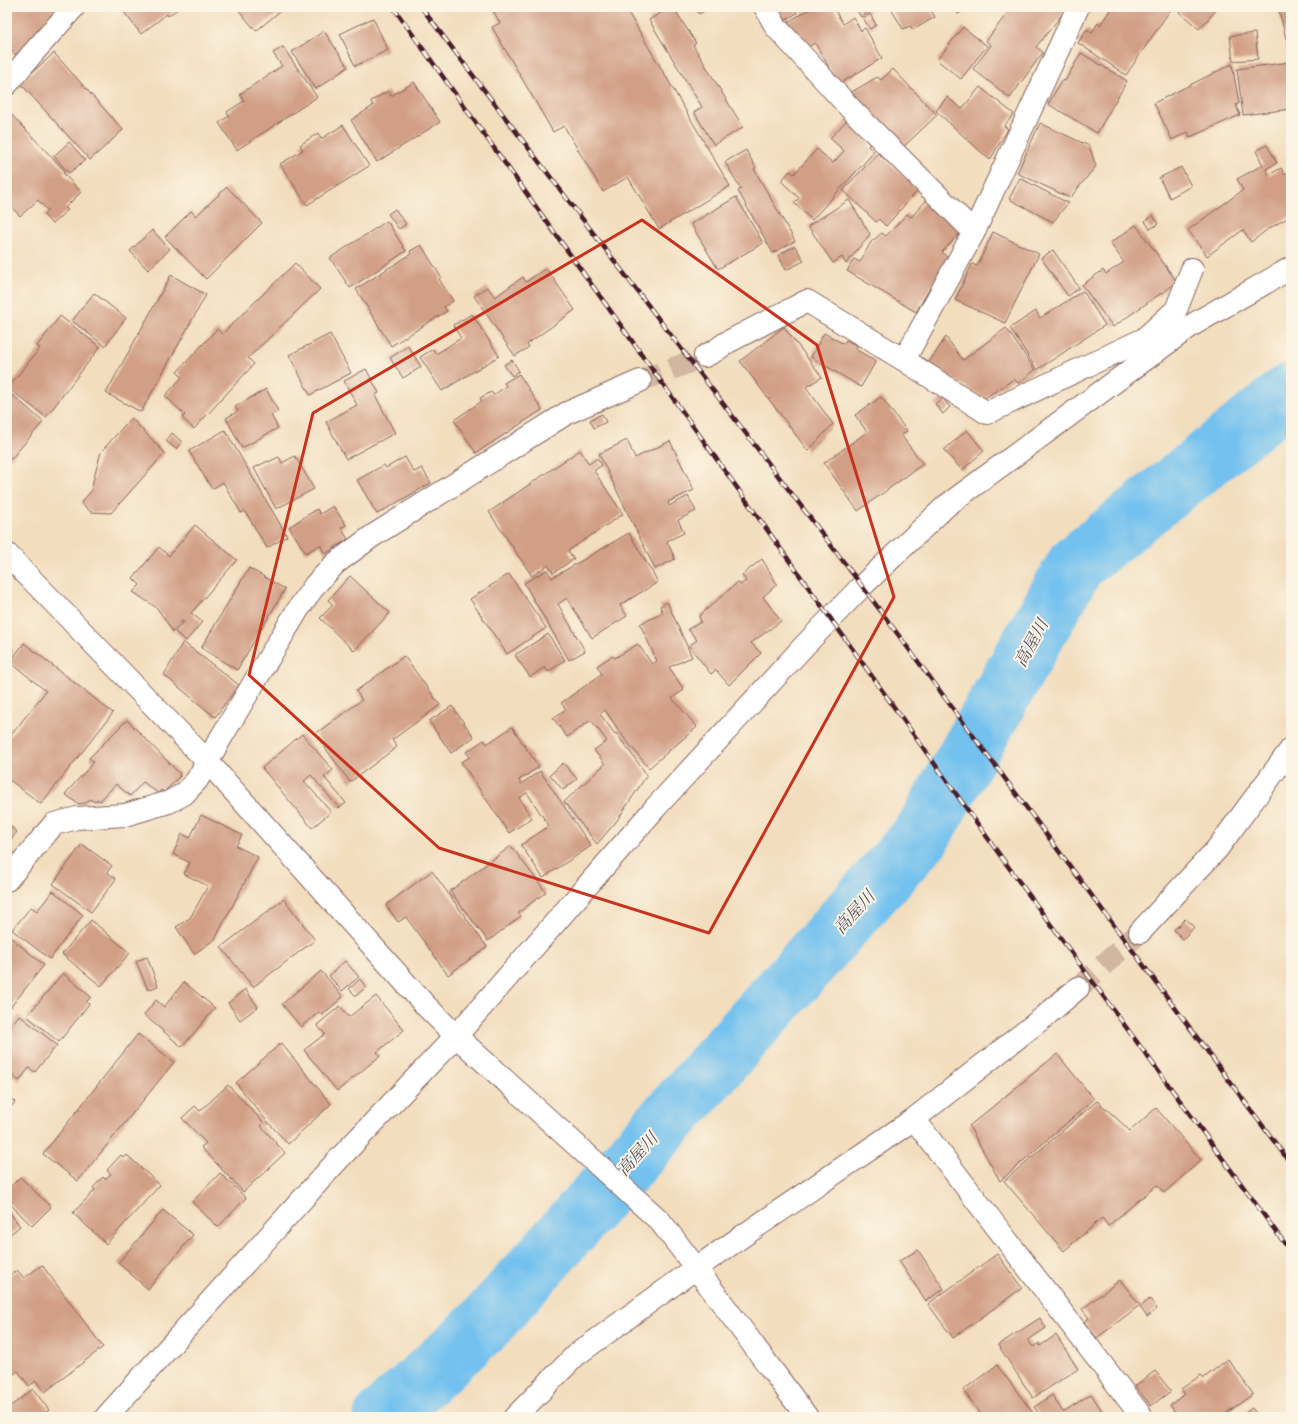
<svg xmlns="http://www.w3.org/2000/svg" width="1298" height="1424" font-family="'IM FELL Great Primer','Noto Serif JP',serif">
<rect width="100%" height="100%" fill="#fcf5e5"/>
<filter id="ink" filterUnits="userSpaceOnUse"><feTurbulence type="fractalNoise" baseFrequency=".025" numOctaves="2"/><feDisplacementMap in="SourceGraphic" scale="8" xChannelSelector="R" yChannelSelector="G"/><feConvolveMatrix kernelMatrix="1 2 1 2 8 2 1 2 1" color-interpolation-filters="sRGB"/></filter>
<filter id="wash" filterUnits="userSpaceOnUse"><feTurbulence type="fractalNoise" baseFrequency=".012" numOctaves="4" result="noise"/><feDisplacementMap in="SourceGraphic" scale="16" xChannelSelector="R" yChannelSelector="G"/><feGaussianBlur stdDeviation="0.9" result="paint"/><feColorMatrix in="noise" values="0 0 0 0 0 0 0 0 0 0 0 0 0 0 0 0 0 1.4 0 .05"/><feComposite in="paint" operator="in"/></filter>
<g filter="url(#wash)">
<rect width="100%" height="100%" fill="#f2ddbd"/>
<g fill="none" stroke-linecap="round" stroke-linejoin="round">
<!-- river -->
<path stroke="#73c1ee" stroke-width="59" d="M 383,1417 L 483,1326 L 922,835 L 1076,564 L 1291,392"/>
</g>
<g id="blocks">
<!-- building -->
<path fill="#d19f85" d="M 7,7 L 59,7 L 16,55 L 7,47 Z
M 120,7 L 180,7 L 168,16 L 167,14 L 141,34 Z
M 236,7 L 285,7 L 256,31 Z
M 491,7 L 510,7 L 512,11 L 520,7 L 625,7 L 730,186 L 659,229 L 628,177 L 603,192 L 564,126 L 553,132 L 492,27 L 500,23 Z
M 670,7 L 673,7 L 696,43 L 693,45 L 743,127 L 714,145 L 694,112 L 702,107 L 649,20 Z
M 695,7 L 711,7 L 699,14 Z
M 771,7 L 793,7 L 797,13 L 781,23 Z
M 813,7 L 833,7 L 843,24 L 853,17 L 861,31 L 865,28 L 882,58 L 839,84 L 815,43 L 804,49 L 788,22 Z
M 855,7 L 877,7 L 861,17 Z
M 890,7 L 929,7 L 935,17 L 913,30 L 910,26 L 903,29 Z
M 955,7 L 970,7 L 958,14 Z
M 1012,7 L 1068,7 L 1036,47 L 1043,52 L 1010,98 L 973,69 L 991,45 L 986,41 Z
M 1112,7 L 1168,7 L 1171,9 L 1126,75 L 1078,43 L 1087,29 L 1092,33 L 1098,23 L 1100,25 Z
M 1184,7 L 1219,7 L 1199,29 L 1179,12 Z
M 1278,7 L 1291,7 L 1291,50 L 1289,50 Z
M 870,14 L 876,25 L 870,29 L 863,18 Z
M 373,18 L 388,50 L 355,66 L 340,34 Z
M 963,27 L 987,46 L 961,79 L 937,60 Z
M 324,31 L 348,67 L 316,89 L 292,52 Z
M 1255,33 L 1258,59 L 1233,61 L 1230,36 Z
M 283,47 L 317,97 L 237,150 L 219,123 L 229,116 L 227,112 L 244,101 L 240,94 L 282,66 L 273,53 Z
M 54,53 L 123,130 L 90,160 L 20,83 Z
M 1081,53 L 1127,81 L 1097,133 L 1048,104 L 1062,80 L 1065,81 Z
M 1291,62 L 1291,109 L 1243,115 L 1237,69 Z
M 1232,64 L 1239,103 L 1236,105 L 1240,115 L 1190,137 L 1188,132 L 1172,140 L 1154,103 Z
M 893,69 L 937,115 L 900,150 L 847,95 L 877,77 L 881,80 Z
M 414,82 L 440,122 L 377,162 L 351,120 L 373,106 L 371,101 L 388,91 L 391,96 Z
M 980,87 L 1014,114 L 1004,126 L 1008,129 L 990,160 L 936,111 L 947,97 L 962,109 Z
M 7,110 L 65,171 L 63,173 L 81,192 L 65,208 L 68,210 L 52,224 L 44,215 L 48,211 L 38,200 L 20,216 L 7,203 Z
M 847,120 L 870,143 L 868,146 L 874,152 L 812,220 L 794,203 L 799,198 L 781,181 L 790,171 L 794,174 L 817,149 L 833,163 L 844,151 L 830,138 Z
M 1040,123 L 1089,146 L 1096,166 L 1070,198 L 1017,173 Z
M 343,125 L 369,166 L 307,205 L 280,164 L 303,150 L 300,145 L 318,133 L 321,139 Z
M 69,142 L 85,160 L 69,173 L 54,156 Z
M 1267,145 L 1277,163 L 1266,169 L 1269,175 L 1281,168 L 1285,175 L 1291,171 L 1291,216 L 1268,229 L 1251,242 L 1243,230 L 1207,256 L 1188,230 L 1243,190 L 1237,179 L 1263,165 L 1256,151 Z
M 746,150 L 756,168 L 754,169 L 795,241 L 773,253 L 738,191 L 741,189 L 725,162 Z
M 878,153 L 918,190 L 886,226 L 879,219 L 876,222 L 843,190 Z
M 1181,167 L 1191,186 L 1170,198 L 1159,178 Z
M 1020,178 L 1068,203 L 1053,222 L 1009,199 Z
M 227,187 L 262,223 L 206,279 L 165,237 L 191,211 L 196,216 Z
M 736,197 L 763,243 L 718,269 L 691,224 Z
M 928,199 L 961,232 L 942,252 L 948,258 L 916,312 L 847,271 L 854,259 L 860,262 L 871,242 L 882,233 L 886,236 L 907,214 L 911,217 Z
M 849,200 L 870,234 L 846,264 L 842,257 L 833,263 L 808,226 Z
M 395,209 L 406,224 L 399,229 L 388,214 Z
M 1153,215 L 1158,224 L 1150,229 L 1145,221 Z
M 387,221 L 406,251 L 350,288 L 330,258 Z
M 1136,225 L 1177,282 L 1113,327 L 1082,285 L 1103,270 L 1106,274 L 1124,262 L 1110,243 Z
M 152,230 L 170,249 L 148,270 L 130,251 Z
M 993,232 L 1039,254 L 1005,323 L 955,300 L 972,264 L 977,266 Z
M 421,245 L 441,277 L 439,279 L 453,301 L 444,307 L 447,311 L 391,346 L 356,289 L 411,254 L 410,251 Z
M 795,246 L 804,261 L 786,270 L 778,255 Z
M 1053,250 L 1079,288 L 1068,296 L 1041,258 Z
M 295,263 L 320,289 L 248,358 L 254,364 L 194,429 L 182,418 L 185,415 L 165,396 L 182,377 L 177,372 L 217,329 L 222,334 Z
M 546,268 L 575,310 L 527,344 L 529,347 L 515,356 L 474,296 L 487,287 L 495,297 L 523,277 L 526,282 Z
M 171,275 L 206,295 L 141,412 L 106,393 Z
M 1083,291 L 1105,325 L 1037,370 L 1010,328 L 1036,311 L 1040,318 Z
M 94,293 L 126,318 L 105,346 L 72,321 Z
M 472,314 L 499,356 L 442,391 L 420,357 L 433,349 L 436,354 L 461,338 L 453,325 Z
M 60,316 L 100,347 L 46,417 L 8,388 L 40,348 L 37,346 Z
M 784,327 L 822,377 L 806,387 L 833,424 L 808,451 L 740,361 Z
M 1006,328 L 1035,370 L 1018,383 L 1014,379 L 985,398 L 928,364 L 946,337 L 963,360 Z
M 824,333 L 844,344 L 846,340 L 857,346 L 855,349 L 876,361 L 861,387 L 811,357 Z
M 330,334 L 351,373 L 310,395 L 289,355 Z
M 408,346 L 421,367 L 403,378 L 390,358 Z
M 512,360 L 519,371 L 512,376 L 504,365 Z
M 366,369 L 379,393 L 375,395 L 395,433 L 346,459 L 326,422 L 357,405 L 344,381 Z
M 519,374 L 542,410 L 476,453 L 454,420 L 482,401 L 480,398 L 491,392 L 494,395 L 506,386 L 504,383 Z
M 266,389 L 278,411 L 271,415 L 278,428 L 242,448 L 226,418 L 238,411 L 235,407 Z
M 13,395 L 43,422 L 11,459 L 7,456 L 7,402 Z
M 881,397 L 907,431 L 901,435 L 923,464 L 858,511 L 824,463 L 867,432 L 855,415 Z
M 943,398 L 950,407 L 943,414 L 935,404 Z
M 602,414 L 606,422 L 594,428 L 590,420 Z
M 131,418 L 165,453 L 111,513 L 91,512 L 81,503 L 92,490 L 93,481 L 101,452 Z
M 225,430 L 287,536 L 267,548 L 245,511 L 241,513 L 223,482 L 212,489 L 189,451 Z
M 967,430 L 984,451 L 962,470 L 944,450 Z
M 172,433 L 182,442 L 176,449 L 166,441 Z
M 627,440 L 635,458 L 670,441 L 694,490 L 668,502 L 669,506 L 688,496 L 696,511 L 678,520 L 684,533 L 667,541 L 675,559 L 655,569 L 599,454 Z
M 580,450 L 589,464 L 597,458 L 602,465 L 594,471 L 623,514 L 568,551 L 574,559 L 553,573 L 548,565 L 532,576 L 489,512 Z
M 295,456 L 314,489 L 276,509 L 254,468 L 268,461 L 268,462 L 279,457 L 282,463 Z
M 405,457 L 414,472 L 422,468 L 431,483 L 377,514 L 357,480 L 384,465 L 386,468 Z
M 333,506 L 346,525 L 341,528 L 348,539 L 325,554 L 320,545 L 306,553 L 289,527 L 317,509 L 320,514 Z
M 195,525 L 237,560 L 191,613 L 202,622 L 186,641 L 175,632 L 184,622 L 182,621 L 173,632 L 157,608 L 133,592 L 140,585 L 133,578 L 159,547 L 169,556 Z
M 629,533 L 658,582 L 620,605 L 627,616 L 592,638 L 567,598 L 558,604 L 585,651 L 569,660 L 524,583 L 547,570 L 552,578 Z
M 762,559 L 777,584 L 763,597 L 781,621 L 751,643 L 761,653 L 729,685 L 716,670 L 711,674 L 689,646 L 697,640 L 688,629 L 701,622 L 699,616 L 738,582 L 740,585 L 746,581 L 742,575 Z
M 249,568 L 285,589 L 237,670 L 201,648 Z
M 509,574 L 546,628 L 507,654 L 470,599 Z
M 350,576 L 390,613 L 354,651 L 320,618 L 333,605 L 328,600 Z
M 667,602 L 692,657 L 669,667 L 684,690 L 672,698 L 697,727 L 649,768 L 624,738 L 605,710 L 600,714 L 615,734 L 616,733 L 647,775 L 616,822 L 597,844 L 564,802 L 605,764 L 594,750 L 607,741 L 591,720 L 567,737 L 553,718 L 566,709 L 561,703 L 602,674 L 597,666 L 612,656 L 615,658 L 638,644 L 652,664 L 657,661 L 640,624 L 663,613 L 660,606 Z
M 548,634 L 565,660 L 548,672 L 545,667 L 530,677 L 515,655 Z
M 183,642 L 239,685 L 215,717 L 164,675 Z
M 24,643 L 113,713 L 41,804 L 7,778 L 7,740 L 46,691 L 10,662 Z
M 7,645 L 13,650 L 7,658 Z
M 404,656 L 440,705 L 392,740 L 397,747 L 350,782 L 315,734 L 362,700 L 356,691 Z
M 452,706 L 474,737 L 451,753 L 429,721 Z
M 127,720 L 180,774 L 179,775 L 180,776 L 164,792 L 161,790 L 158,793 L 143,782 L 130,796 L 116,784 L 100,801 L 97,799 L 95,802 L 90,799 L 86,803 L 78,804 L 65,794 L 94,762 L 89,758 Z
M 512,727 L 539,767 L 519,780 L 521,784 L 540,771 L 591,846 L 543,878 L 521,845 L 549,826 L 527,793 L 519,798 L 532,818 L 509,833 L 461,762 L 470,757 L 466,752 L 484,740 L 487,744 Z
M 302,734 L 333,770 L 324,777 L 346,803 L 339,808 L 311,775 L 304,781 L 331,812 L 312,828 L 262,768 Z
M 563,763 L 577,779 L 563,790 L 550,775 Z
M 201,815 L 242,835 L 236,846 L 258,857 L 215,939 L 194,954 L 176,927 L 190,918 L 208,886 L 184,874 L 190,863 L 173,854 L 182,834 L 190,838 Z
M 7,824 L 17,832 L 7,844 Z
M 82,844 L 112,866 L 107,872 L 116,879 L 91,912 L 53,884 Z
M 511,846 L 546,892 L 518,913 L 521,916 L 488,941 L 450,891 Z
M 432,871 L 487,947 L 448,975 L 406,917 L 398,922 L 386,905 Z
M 53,891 L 83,915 L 50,959 L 12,930 L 31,907 L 37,911 Z
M 284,899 L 315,940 L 253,987 L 221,947 Z
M 1185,919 L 1194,927 L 1183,939 L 1174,930 Z
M 91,920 L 130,953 L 101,986 L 62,954 Z
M 10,937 L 44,965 L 9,1009 L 7,1008 L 7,941 Z
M 147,957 L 158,986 L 148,990 L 136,961 Z
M 345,961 L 359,977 L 342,991 L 329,976 Z
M 321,971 L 343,997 L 322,1015 L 319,1012 L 301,1027 L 282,1004 Z
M 63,973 L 91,997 L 86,1002 L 89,1004 L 59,1042 L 27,1016 Z
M 360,979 L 366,987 L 356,996 L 349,989 Z
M 184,982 L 215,1008 L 182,1047 L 144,1015 L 156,1000 L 164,1007 Z
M 245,989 L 258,1007 L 240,1020 L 228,1003 Z
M 376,996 L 404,1030 L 377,1052 L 380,1056 L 337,1091 L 304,1050 L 325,1034 L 317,1025 L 340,1006 L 349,1017 Z
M 19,1015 L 57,1045 L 35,1072 L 29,1068 L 19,1081 L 7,1071 L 7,1031 Z
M 138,1034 L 174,1062 L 78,1181 L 43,1154 Z
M 281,1043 L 331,1104 L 288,1144 L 266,1120 L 236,1083 Z
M 1057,1054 L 1094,1099 L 1000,1181 L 969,1126 Z
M 228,1085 L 264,1123 L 261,1126 L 285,1153 L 243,1192 L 201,1147 L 206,1143 L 182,1118 L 195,1106 L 200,1111 Z
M 7,1095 L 15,1102 L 7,1112 Z
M 1097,1101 L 1113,1115 L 1130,1131 L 1156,1108 L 1201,1160 L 1164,1193 L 1157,1185 L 1108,1226 L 1102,1218 L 1064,1251 L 1004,1181 Z
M 121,1155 L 124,1158 L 127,1155 L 160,1185 L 106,1244 L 73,1213 L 95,1190 L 93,1188 L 103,1177 L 105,1179 L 111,1174 L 107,1170 Z
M 220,1173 L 246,1198 L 218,1227 L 192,1202 Z
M 20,1177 L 51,1207 L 32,1226 L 7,1201 L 7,1190 Z
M 7,1209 L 20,1226 L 7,1237 Z
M 163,1210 L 193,1235 L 148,1289 L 118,1263 Z
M 918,1250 L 944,1289 L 926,1301 L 899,1261 Z
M 997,1254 L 1022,1288 L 953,1338 L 928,1304 Z
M 42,1265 L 103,1347 L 45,1392 L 36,1381 L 29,1386 L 18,1371 L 7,1379 L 7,1277 L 17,1270 L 24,1278 Z
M 1120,1280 L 1140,1305 L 1097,1338 L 1084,1322 L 1089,1318 L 1082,1309 Z
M 1150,1299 L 1157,1309 L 1147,1317 L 1140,1307 Z
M 1040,1318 L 1046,1328 L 1028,1340 L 1033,1347 L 1039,1343 L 1040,1346 L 1056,1335 L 1078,1369 L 1033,1398 L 998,1345 Z
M 1228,1359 L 1253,1394 L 1221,1417 L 1179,1417 L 1170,1405 L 1185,1394 L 1181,1389 L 1201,1375 L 1204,1378 Z
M 997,1365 L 1036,1417 L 983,1417 L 963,1390 Z
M 1155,1371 L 1171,1391 L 1151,1406 L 1135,1386 Z
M 33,1389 L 49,1410 L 40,1417 L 7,1417 L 7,1400 L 11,1406 Z
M 1091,1394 L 1106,1417 L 1041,1417 L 1034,1407 L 1052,1395 L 1063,1412 Z
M 1252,1408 L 1259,1417 L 1239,1417 Z"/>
</g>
</g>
<g filter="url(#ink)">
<use href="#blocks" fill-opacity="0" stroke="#85625e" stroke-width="1"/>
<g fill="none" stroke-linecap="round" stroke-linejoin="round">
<!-- minor-tunnel -->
<path stroke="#d0b7a0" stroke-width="22" stroke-dasharray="22 11" stroke-linecap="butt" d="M 640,381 L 705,356
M 1078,988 L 1140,932"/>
<!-- minor casing -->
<g stroke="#85625e" stroke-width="24">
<path id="minor" d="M 765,7 L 776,27 L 850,108 L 974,232
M 7,84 L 32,54 L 74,7
M 705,356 L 715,351 L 726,343 L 807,301 L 904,360 L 987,413 L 1144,339 L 1176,310 L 1192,269
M 904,360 L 974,232 L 1078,7
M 7,554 L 207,761 L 426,1006 L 456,1036 L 660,1221 L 696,1268 L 807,1417
M 7,880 L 54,824 L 77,818 L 125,815 L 169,802 L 184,794 L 197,780 L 219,741 L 297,611 L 315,585 L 336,563 L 371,537 L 567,413 L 640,381
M 1140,932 L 1217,849 L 1291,749
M 914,1119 L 1142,1417
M 106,1417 L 336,1162 L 456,1036 L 656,807 L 805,645 L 862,586 L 946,506 L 1192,325 L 1291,268
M 515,1417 L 576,1355 L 696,1268 L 914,1119 L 1044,1017 L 1078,988"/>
</g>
<!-- minor -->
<use href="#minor" stroke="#fff" stroke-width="22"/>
<!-- rail casing -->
<g stroke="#4a1f2b" stroke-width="4.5">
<path id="rail" d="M 393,7 L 1007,865 L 1291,1252
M 421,7 L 862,586 L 1291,1164"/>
</g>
<!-- rail -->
<use href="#rail" stroke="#fcf5e5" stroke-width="3" stroke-dasharray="9" stroke-linecap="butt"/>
</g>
</g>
<!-- marked area -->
<path fill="none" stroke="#c8321e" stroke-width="3" stroke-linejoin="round" d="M 642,220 L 817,345 L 894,597 L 709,933 L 439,848 L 249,675 L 313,413 Z"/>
<g text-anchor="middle" stroke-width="4" stroke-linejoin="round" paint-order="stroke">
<!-- water labels -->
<g font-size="17" font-style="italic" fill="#565066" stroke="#fcf5e5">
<text transform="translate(1031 643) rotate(-61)" y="6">高屋川</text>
<text transform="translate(854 912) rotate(-48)" y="6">高屋川</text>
<text transform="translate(637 1154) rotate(-48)" y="6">高屋川</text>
</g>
</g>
<!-- margin -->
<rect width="1298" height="1424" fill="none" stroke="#fcf5e5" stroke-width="24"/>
</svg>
